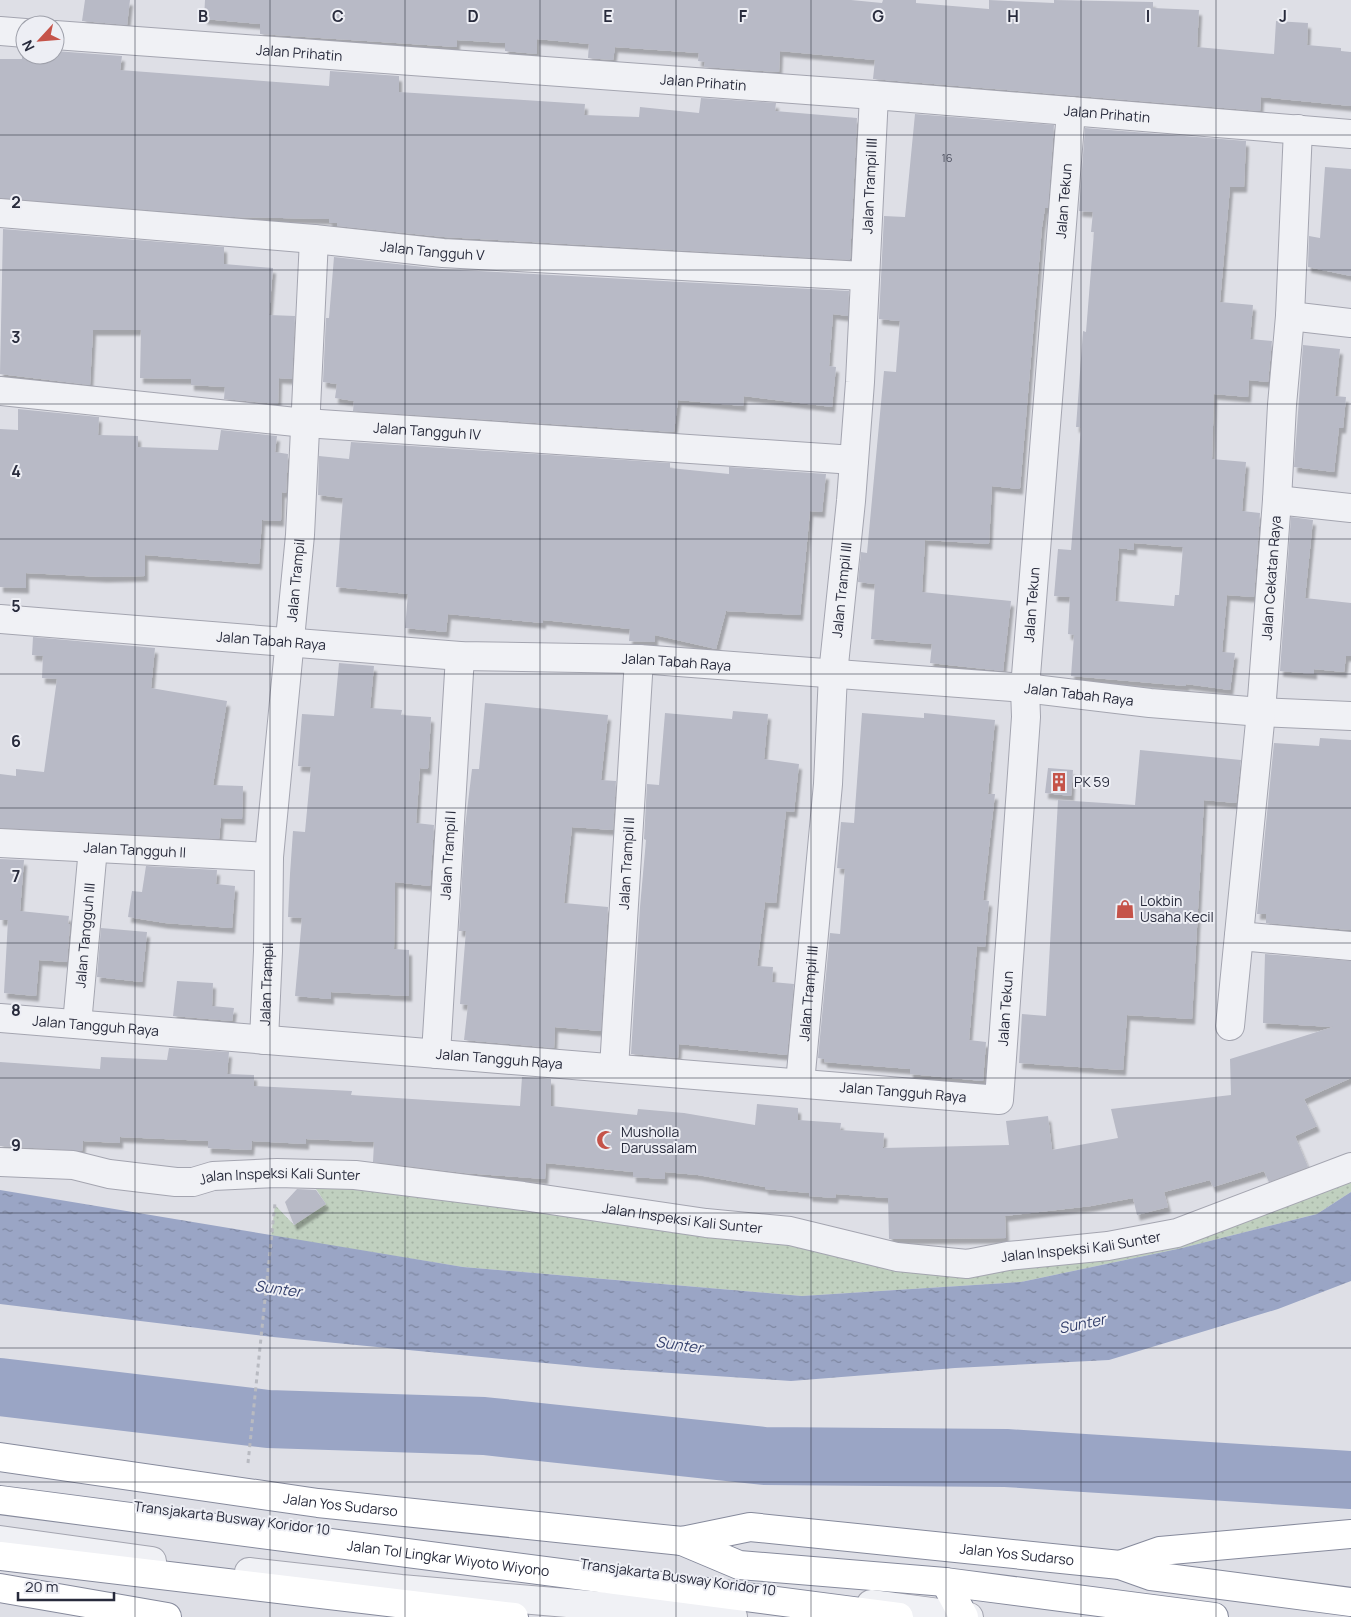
<svg xmlns="http://www.w3.org/2000/svg" width="1351" height="1617" font-family="Manrope,sans-serif">
<defs>
<pattern id="grass-dots" width="8" height="8" patternUnits="userSpaceOnUse" patternTransform="scale(1.25)"><rect width="8" height="8" fill="#c0d0bf"/><path d="M2 2h.1M6 6h.1" fill="none" stroke="#a5b3a5" stroke-width="1.8" stroke-linecap="round"/></pattern>
<pattern id="water-ripples" width="26" height="14" patternUnits="userSpaceOnUse" patternTransform="scale(1.25)"><rect width="26" height="14" fill="#9aa5c5"/><path d="M2 4q2-2 4 0t4 0M15 11q2-2 4 0t4 0" fill="none" stroke="#7e87a1"/></pattern>
<filter id="shadow"><feDropShadow dx="3" dy="5.5" stdDeviation="1" flood-color="#0004"/></filter>
</defs>
<rect width="100%" height="100%" fill="#dedfe6"/>
<!-- grass -->
<path fill="url(#grass-dots)" d="M 1351,1167 L 1351,1192 L 1317,1214 L 1182,1248 L 1021,1282 L 802,1296 L 463,1267 L 271,1236 L 275,1205 L 294,1225 L 326,1204 L 306,1174 L 897,1257 L 1108,1246 Z"/>
<!-- water -->
<path fill="url(#water-ripples)" d="M 0,1190 L 463,1267 L 802,1296 L 1021,1282 L 1182,1248 L 1317,1214 L 1351,1192 L 1351,1281 L 1278,1309 L 1109,1360 L 955,1368 L 791,1381 L 597,1368 L 273,1337 L 0,1304 Z"/>
<g fill="none" stroke-linecap="round" stroke-linejoin="round">
<!-- river -->
<path stroke="#9aa5c5" stroke-width="58" d="M 0,1387 L 268,1419 L 484,1426 L 764,1456 L 1006,1458 L 1351,1480"/>
</g>
<!-- building -->
<path fill="#b8bac6" fill-rule="evenodd" filter="url(#shadow)" d="M 85,0 L 130,0 L 127,25 L 82,21 Z
M 205,0 L 851,0 L 882,3 L 883,0 L 916,0 L 916,3 L 989,9 L 989,0 L 1054,3 L 1054,0 L 1153,2 L 1153,8 L 1199,10 L 1197,47 L 1274,54 L 1276,21 L 1308,23 L 1307,45 L 1341,48 L 1341,51 L 1351,52 L 1351,106 L 1261,97 L 1260,111 L 873,79 L 875,60 L 780,51 L 779,72 L 704,67 L 705,62 L 698,61 L 699,53 L 615,47 L 613,60 L 588,58 L 589,44 L 537,39 L 537,54 L 505,51 L 505,43 L 457,40 L 457,47 L 260,34 L 260,24 L 204,19 Z
M 22,48 L 25,48 L 25,55 L 55,55 L 55,51 L 122,56 L 120,70 L 329,86 L 330,71 L 399,76 L 399,92 L 585,104 L 584,115 L 639,117 L 640,107 L 699,113 L 701,98 L 776,103 L 775,111 L 857,118 L 850,260 L 444,237 L 337,226 L 337,223 L 329,223 L 329,219 L 234,217 L 0,198 L 0,59 L 22,59 Z
M 915,114 L 1054,125 L 1048,208 L 1045,208 L 1042,227 L 1020,489 L 992,486 L 989,544 L 925,540 L 922,592 L 1011,601 L 1003,671 L 930,663 L 932,644 L 871,639 L 875,584 L 858,582 L 861,552 L 867,553 L 884,371 L 896,372 L 900,321 L 879,319 L 884,216 L 905,217 Z
M 1085,128 L 1246,141 L 1244,187 L 1230,187 L 1220,302 L 1253,305 L 1250,339 L 1272,341 L 1268,382 L 1249,380 L 1248,397 L 1214,394 L 1212,459 L 1246,462 L 1242,511 L 1260,513 L 1254,597 L 1227,595 L 1222,652 L 1235,653 L 1230,690 L 1186,684 L 1186,686 L 1071,676 L 1074,635 L 1068,634 L 1070,597 L 1054,596 L 1058,549 L 1071,550 L 1081,427 L 1076,427 L 1083,331 L 1086,332 L 1094,232 L 1091,232 L 1093,212 L 1079,211 ZM 1134,543 L 1183,547 L 1179,595 L 1175,595 L 1174,606 L 1115,601 L 1119,548 L 1134,550 Z
M 1325,167 L 1351,169 L 1351,276 L 1308,267 L 1309,236 L 1320,238 Z
M 3,229 L 224,247 L 224,264 L 273,268 L 269,315 L 295,316 L 292,379 L 279,378 L 278,404 L 224,399 L 225,387 L 191,385 L 191,379 L 140,378 L 141,330 L 93,330 L 90,385 L 0,374 Z
M 334,257 L 442,269 L 849,291 L 848,316 L 833,314 L 829,366 L 836,367 L 832,407 L 744,396 L 743,406 L 678,400 L 674,432 L 353,411 L 354,401 L 335,398 L 337,384 L 323,382 L 326,318 L 329,318 Z
M 1303,345 L 1340,349 L 1335,396 L 1346,397 L 1343,428 L 1339,428 L 1334,472 L 1294,467 Z
M 18,409 L 99,417 L 98,435 L 138,436 L 138,447 L 218,450 L 221,430 L 277,436 L 275,452 L 288,454 L 286,493 L 282,492 L 281,521 L 262,520 L 259,564 L 145,555 L 145,576 L 104,577 L 26,573 L 26,588 L 0,587 L 0,429 L 18,430 Z
M 351,442 L 670,463 L 670,468 L 729,474 L 729,467 L 826,474 L 822,512 L 810,511 L 800,615 L 726,611 L 716,649 L 655,635 L 655,642 L 629,641 L 630,629 L 543,620 L 543,623 L 448,614 L 446,632 L 405,628 L 408,594 L 336,587 L 343,498 L 318,495 L 319,456 L 349,459 Z
M 1291,517 L 1313,520 L 1305,598 L 1351,603 L 1351,656 L 1346,656 L 1344,672 L 1314,669 L 1314,674 L 1280,671 Z
M 33,637 L 155,648 L 151,688 L 227,701 L 213,785 L 243,786 L 242,819 L 221,818 L 219,839 L 0,828 L 0,774 L 16,776 L 16,769 L 44,772 L 57,679 L 42,678 L 43,656 L 32,655 Z
M 339,663 L 374,666 L 370,708 L 402,710 L 401,715 L 431,717 L 428,769 L 420,768 L 416,823 L 434,825 L 430,886 L 395,882 L 394,949 L 409,950 L 409,996 L 331,992 L 331,999 L 295,996 L 302,918 L 288,917 L 290,874 L 293,831 L 305,832 L 311,767 L 298,766 L 302,714 L 334,716 Z
M 485,703 L 608,715 L 601,780 L 616,781 L 613,830 L 572,827 L 564,903 L 608,907 L 601,1031 L 555,1027 L 554,1048 L 464,1040 L 468,1005 L 460,1004 L 466,931 L 459,931 L 465,827 L 472,769 L 479,769 Z
M 733,711 L 768,714 L 764,759 L 799,764 L 794,812 L 786,811 L 776,903 L 765,902 L 757,966 L 773,967 L 772,982 L 794,984 L 787,1055 L 679,1044 L 678,1058 L 631,1054 L 640,907 L 646,840 L 644,839 L 647,784 L 659,785 L 665,713 L 732,719 Z
M 862,713 L 924,718 L 924,713 L 995,720 L 988,794 L 995,794 L 983,900 L 989,901 L 985,947 L 977,946 L 969,1040 L 986,1042 L 983,1081 L 910,1074 L 910,1069 L 824,1062 L 824,1059 L 818,1058 L 830,933 L 840,934 L 845,869 L 837,868 L 841,822 L 854,823 Z
M 1320,738 L 1351,740 L 1351,930 L 1266,923 L 1266,914 L 1257,914 L 1274,743 L 1319,746 Z
M 1140,750 L 1241,760 L 1236,803 L 1204,800 L 1192,1019 L 1127,1015 L 1123,1070 L 1019,1063 L 1022,1014 L 1046,1016 L 1058,800 L 1135,805 Z
M 1048,768 L 1073,770 L 1071,796 L 1045,793 Z
M 0,859 L 24,860 L 20,911 L 69,916 L 68,924 L 70,924 L 67,962 L 39,960 L 36,996 L 4,993 L 8,920 L 0,920 Z
M 146,866 L 217,870 L 216,884 L 235,886 L 232,928 L 165,923 L 128,917 L 132,891 L 142,892 Z
M 101,928 L 147,932 L 142,982 L 97,977 Z
M 1265,954 L 1351,961 L 1351,1078 L 1304,1099 L 1317,1126 L 1295,1136 L 1308,1167 L 1269,1182 L 1264,1171 L 1213,1187 L 1210,1180 L 1164,1192 L 1168,1207 L 1137,1215 L 1133,1198 L 1091,1206 L 1005,1216 L 1006,1238 L 889,1239 L 888,1198 L 836,1194 L 835,1198 L 809,1196 L 809,1193 L 765,1189 L 765,1187 L 698,1175 L 665,1172 L 665,1179 L 633,1177 L 633,1172 L 546,1163 L 545,1179 L 464,1173 L 373,1162 L 374,1142 L 306,1139 L 306,1144 L 252,1141 L 251,1150 L 208,1148 L 208,1141 L 120,1137 L 120,1143 L 83,1141 L 82,1151 L 0,1146 L 0,1062 L 100,1069 L 101,1057 L 167,1060 L 169,1048 L 229,1052 L 227,1074 L 254,1075 L 254,1086 L 352,1091 L 351,1095 L 520,1106 L 522,1077 L 551,1079 L 551,1106 L 637,1115 L 638,1109 L 684,1113 L 755,1125 L 757,1104 L 798,1108 L 798,1120 L 841,1123 L 840,1130 L 884,1133 L 883,1148 L 1009,1145 L 1006,1121 L 1048,1116 L 1052,1150 L 1118,1138 L 1111,1109 L 1231,1095 L 1230,1059 L 1333,1027 L 1263,1023 Z
M 177,981 L 213,983 L 212,1006 L 234,1008 L 232,1021 L 173,1016 Z
M 297,1189 L 316,1190 L 326,1204 L 294,1225 L 285,1202 Z"/>
<g fill="none" stroke-linecap="round" stroke-linejoin="round">
<!-- minor casing -->
<g stroke="#a4a5b0" stroke-width="30">
<g id="minor">
<path d="M 0,31 L 25,33"/>
<path id="s1" d="M 55,35 L 874,95 L 1351,134"/>
<path id="s2" d="M 0,213 L 314,239 L 443,253 L 864,276"/>
<path d="M 1290,316 L 1351,323"/>
<path id="s3" d="M 0,391 L 305,423 L 854,460"/>
<path d="M 1277,500 L 1351,508"/>
<path id="s4" d="M 0,619 L 460,656 L 639,659 L 1025,688 L 1150,703 L 1261,712 L 1351,716"/>
<path id="s5" d="M 0,843 L 269,857"/>
<path d="M 1239,936 L 1351,946"/>
<path id="s6" d="M 0,1018 L 999,1100 L 1026,717 L 1025,688 L 1071,111"/>
<path id="s7" d="M 77,1024 L 93,848"/>
<path id="s8" d="M 1230,1026 L 1261,712 L 1277,500 L 1282,405 L 1290,316 L 1298,129"/>
<path id="s9" d="M 264,1040 L 268,951 L 269,857 L 300,535 L 314,239"/>
<path id="s10" d="M 436,1054 L 460,656"/>
<path id="s11" d="M 614,1068 L 639,659"/>
<path id="s12" d="M 800,1083 L 828,784 L 833,674 L 851,501 L 860,382 L 874,95"/>
<path id="s13" d="M 0,1162 L 73,1165 L 109,1174 L 176,1182 L 193,1182 L 213,1176 L 277,1173 L 355,1175 L 523,1196 L 706,1223 L 790,1231 L 897,1257 L 967,1264 L 1008,1256 L 1108,1246 L 1177,1233 L 1351,1167"/>
<path d="M 0,1540 L 152,1561"/>
<path d="M 249,1572 L 401,1589 L 733,1617"/>
<path d="M 871,1604 L 969,1617"/>
</g>
</g>
<!-- highway casing -->
<g stroke="#868a9c" stroke-width="30">
<g id="highway">
<path id="s14" d="M 0,1457 L 318,1503 L 682,1541 L 750,1527 L 1120,1565 L 1151,1576 L 1175,1579 L 1351,1602"/>
<path id="s15" d="M 0,1500 L 899,1617"/>
<path d="M 682,1541 L 739,1565 L 945,1582 L 1214,1617"/>
<path d="M 0,1556 L 514,1617"/>
<path d="M 1120,1565 L 1160,1551 L 1351,1534"/>
<path d="M 945,1582 L 964,1617"/>
<path d="M 0,1588 L 167,1617"/>
</g>
</g>
<!-- path -->
<path stroke="#b8bac1" stroke-width="3" stroke-dasharray="4 4" stroke-linecap="butt" d="M 248,1463 L 275,1203"/>
<!-- minor -->
<use href="#minor" stroke="#f0f1f5" stroke-width="28"/>
<!-- highway -->
<use href="#highway" stroke="#fff" stroke-width="28"/>
</g>
<!-- grid -->
<path fill="none" stroke="#282b3c" stroke-width="1" stroke-opacity="0.55" d="M 135,0 L 135,1617M 270,0 L 270,1617M 405,0 L 405,1617M 540,0 L 540,1617M 676,0 L 676,1617M 811,0 L 811,1617M 946,0 L 946,1617M 1081,0 L 1081,1617M 1216,0 L 1216,1617M 0,135 L 1351,135M 0,270 L 1351,270M 0,404 L 1351,404M 0,539 L 1351,539M 0,674 L 1351,674M 0,808 L 1351,808M 0,943 L 1351,943M 0,1078 L 1351,1078M 0,1213 L 1351,1213M 0,1348 L 1351,1348M 0,1482 L 1351,1482"/>
<!-- icons -->
<defs>
<g id="building-bare" transform="scale(1.5)"><path d="M-4-6H4V6H1V3H-1V6H-4ZM-2.5-4.3h1.7v1.8h-1.7ZM.8-4.3h1.7v1.8H.8ZM-2.5-1h1.7V.8h-1.7ZM.8-1h1.7V.8H.8Z" fill="#c55349" stroke="#edeef4" stroke-width="2.5" paint-order="stroke"/></g>
<g id="shop-bare" transform="scale(1.5)"><path d="M-5-2.5h2.3a2.7 3.5 0 0 1 5.4 0H5L5.5 6h-11ZM-1.5-2.5h3a1.5 2.3 0 0 0-3 0Z" fill="#c55349" stroke="#edeef4" stroke-width="2.5" paint-order="stroke"/></g>
<g id="mosque-bare" transform="scale(1.5)"><path d="M3.5-4.9A6 6 0 1 0 3.5 4.9A5 5 0 1 1 3.5-4.9Z" fill="#c55349" stroke="#edeef4" stroke-width="2.5" paint-order="stroke"/></g>
</defs>
<g fill-rule="evenodd">
<use href="#building-bare" x="1059" y="782"/>
<use href="#shop-bare" x="1125" y="909"/>
<use href="#mosque-bare" x="606" y="1140"/>
</g>
<g text-anchor="middle" stroke-width="4" stroke-linejoin="round" paint-order="stroke">
<!-- number labels -->
<g font-size="11" fill="#4c4f5e">
<text x="947" y="162">16</text>
</g>
<!-- street labels -->
<g font-size="14" fill="#282b3c" stroke="#edeef4">
<text dy="5" stroke="none"><textPath href="#s1" startOffset="245">Jalan Prihatin</textPath></text>
<text dy="5" stroke="none"><textPath href="#s1" startOffset="650">Jalan Prihatin</textPath></text>
<text dy="5" stroke="none"><textPath href="#s1" startOffset="1055">Jalan Prihatin</textPath></text>
<text dy="5" stroke="none"><textPath href="#s12" startOffset="900">Jalan Trampil III</textPath></text>
<text dy="5" stroke="none"><textPath href="#s6" startOffset="1904">Jalan Tekun</textPath></text>
<text dy="5" stroke="none"><textPath href="#s2" startOffset="434">Jalan Tangguh V</textPath></text>
<text dy="5" stroke="none"><textPath href="#s3" startOffset="429">Jalan Tangguh IV</textPath></text>
<text dy="5" stroke="none"><textPath href="#s8" startOffset="450">Jalan Cekatan Raya</textPath></text>
<text dy="5" stroke="none"><textPath href="#s9" startOffset="461">Jalan Trampil</textPath></text>
<text dy="5" stroke="none"><textPath href="#s12" startOffset="495">Jalan Trampil III</textPath></text>
<text dy="5" stroke="none"><textPath href="#s6" startOffset="1499">Jalan Tekun</textPath></text>
<text dy="5" stroke="none"><textPath href="#s4" startOffset="272">Jalan Tabah Raya</textPath></text>
<text dy="5" stroke="none"><textPath href="#s4" startOffset="678">Jalan Tabah Raya</textPath></text>
<text dy="5" stroke="none"><textPath href="#s4" startOffset="1082">Jalan Tabah Raya</textPath></text>
<text dy="5" stroke="none"><textPath href="#s5" startOffset="135">Jalan Tangguh II</textPath></text>
<text dy="5" stroke="none"><textPath href="#s10" startOffset="199">Jalan Trampil I</textPath></text>
<text dy="5" stroke="none"><textPath href="#s11" startOffset="205">Jalan Trampil II</textPath></text>
<text dy="5" stroke="none"><textPath href="#s7" startOffset="89">Jalan Tangguh III</textPath></text>
<text dy="5" stroke="none"><textPath href="#s9" startOffset="56">Jalan Trampil</textPath></text>
<text dy="5" stroke="none"><textPath href="#s12" startOffset="90">Jalan Trampil III</textPath></text>
<text dy="5" stroke="none"><textPath href="#s6" startOffset="1094">Jalan Tekun</textPath></text>
<text dy="5" stroke="none"><textPath href="#s6" startOffset="96">Jalan Tangguh Raya</textPath></text>
<text dy="5" stroke="none"><textPath href="#s6" startOffset="501">Jalan Tangguh Raya</textPath></text>
<text dy="5" stroke="none"><textPath href="#s6" startOffset="906">Jalan Tangguh Raya</textPath></text>
<text dy="5" stroke="none"><textPath href="#s13" startOffset="282">Jalan Inspeksi Kali Sunter</textPath></text>
<text dy="5" stroke="none"><textPath href="#s13" startOffset="688">Jalan Inspeksi Kali Sunter</textPath></text>
<text dy="5" stroke="none"><textPath href="#s13" startOffset="1092">Jalan Inspeksi Kali Sunter</textPath></text>
<text dy="5" stroke="none"><textPath href="#s14" startOffset="344">Jalan Yos Sudarso</textPath></text>
<text transform="translate(232 1518) rotate(7)" y="5">Transjakarta Busway Koridor 10</text>
<text dy="5" stroke="none"><textPath href="#s14" startOffset="1025">Jalan Yos Sudarso</textPath></text>
<text dy="5" stroke="none"><textPath href="#s15" startOffset="452">Jalan Tol Lingkar Wiyoto Wiyono</textPath></text>
<text transform="translate(678 1577) rotate(8)" y="5">Transjakarta Busway Koridor 10</text>
</g>
<!-- poi labels -->
<g font-size="14" fill="#282b3c" stroke="#edeef4" text-anchor="start">
<text x="1074" y="787">PK 59</text>
<text x="1140" y="906">Lokbin<tspan x="1140" dy="16">Usaha Kecil</tspan></text>
<text x="621" y="1137">Musholla<tspan x="621" dy="16">Darussalam</tspan></text>
</g>
<!-- water labels -->
<g font-size="15" font-style="italic" fill="#35416d" stroke="#edeef4">
<text transform="translate(278 1289) rotate(8)" y="5">Sunter</text>
<text transform="translate(1082 1324) rotate(-12)" y="5">Sunter</text>
<text transform="translate(679 1345) rotate(8)" y="5">Sunter</text>
</g>
</g>
<g font-size="16" text-anchor="middle" font-weight="bold" fill="#282b3c" stroke="#edeef4" stroke-width="4" stroke-linejoin="round" paint-order="stroke">
<text x="203" y="22">B</text>
<text x="338" y="22">C</text>
<text x="473" y="22">D</text>
<text x="608" y="22">E</text>
<text x="743" y="22">F</text>
<text x="878" y="22">G</text>
<text x="1013" y="22">H</text>
<text x="1148" y="22">I</text>
<text x="1283" y="22">J</text>
<text x="16" y="208">2</text>
<text x="16" y="343">3</text>
<text x="16" y="477">4</text>
<text x="16" y="612">5</text>
<text x="16" y="747">6</text>
<text x="16" y="882">7</text>
<text x="16" y="1016">8</text>
<text x="16" y="1151">9</text>
</g>
<!-- north arrow -->
<g transform="translate(40 40) rotate(244)"><circle r="24" fill="#edeef4" stroke="#9ea0aa"/>
<path d="M0-4L9 19L0 12L-9 19Z" fill="#c55349"/>
<text y="-8" font-size="14" font-weight="bold" text-anchor="middle" fill="#282b3c">N</text>
</g>
<!-- scale -->
<path d="M18 1592v8h96v-8" fill="none" stroke="#282b3c" stroke-width="2.5"/>
<text x="25" y="1592" font-size="15" fill="#282b3c" stroke="#edeef4" stroke-width="4" paint-order="stroke">20 m</text>
</svg>
